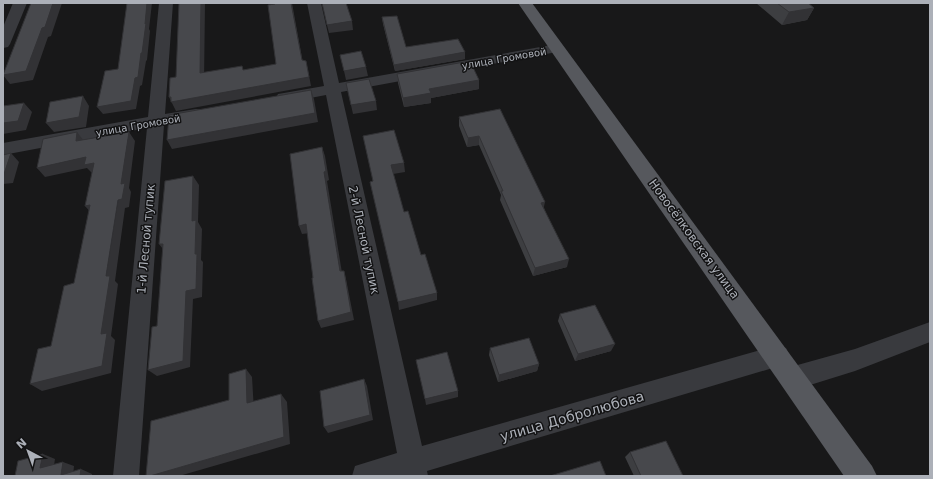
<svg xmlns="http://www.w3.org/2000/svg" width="933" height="479" font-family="'DejaVu Sans',sans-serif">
<rect width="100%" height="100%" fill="#181819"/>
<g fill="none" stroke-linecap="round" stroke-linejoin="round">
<!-- minor -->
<path fill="#393a3e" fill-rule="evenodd" d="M 13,3 L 27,3 L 10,44 L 8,47 L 3,48 L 3,27 Z
M 159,3 L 173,3 L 165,114 L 196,109 L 202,110 L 204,114 L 202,118 L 164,125 L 139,476 L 113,476 L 147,128 L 3,155 L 3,143 L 148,117 Z
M 307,3 L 321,3 L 339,83 L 557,44 L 562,45 L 564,48 L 562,51 L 557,52 L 341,92 L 422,446 L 778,345 L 786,348 L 790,356 L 786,364 L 427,471 L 428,476 L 352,476 L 355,466 L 397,453 L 326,95 L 284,103 L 278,102 L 276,98 L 278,94 L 284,93 L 324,86 Z
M 930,322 L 930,342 L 855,371 L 794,390 L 785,386 L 782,378 L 785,370 L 794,366 L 855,349 Z"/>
<!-- major -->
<path fill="#56585d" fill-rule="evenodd" d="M 518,3 L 532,3 L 872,466 L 877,476 L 844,476 Z"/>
</g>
<!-- wall -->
<path fill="#3d3e41" d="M 756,3 L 808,3 L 814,8 L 807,20 L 782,25 Z
M 382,17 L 406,47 L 465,59 L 395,71 L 383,24 Z
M 397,74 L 479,80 L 479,89 L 431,98 L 431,103 L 404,107 L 398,83 Z
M 500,109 L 544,208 L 567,267 L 533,276 L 500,200 L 501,195 L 479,145 L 467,147 L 459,126 L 459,117 Z
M 560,314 L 611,351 L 575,361 L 558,321 Z
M 490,348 L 539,364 L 537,371 L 498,382 L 489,355 Z
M 630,452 L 683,476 L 634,476 L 625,457 Z"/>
<!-- shaded-wall -->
<path fill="#323235" d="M 53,3 L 62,3 L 51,36 L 48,37 L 33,80 L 10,84 L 3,75 L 42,28 Z
M 147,3 L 152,3 L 149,29 L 150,31 L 147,60 L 146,61 L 142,85 L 140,86 L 136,109 L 103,114 L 97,107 L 135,78 L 141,53 Z
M 201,3 L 205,3 L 204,82 L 200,73 Z
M 291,3 L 292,3 L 304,69 L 302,60 Z
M 814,8 L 807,20 L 782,25 L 789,12 Z
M 352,21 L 353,30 L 329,33 L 327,25 Z
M 465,52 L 465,59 L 395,71 L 394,65 Z
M 306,61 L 308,70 L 311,86 L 176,111 L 169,97 Z
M 366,67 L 368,76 L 346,80 L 344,71 Z
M 479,80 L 479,89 L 431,98 L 431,103 L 404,107 L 403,98 L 429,89 Z
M 311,90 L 314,99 L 318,122 L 172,149 L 167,140 Z
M 83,96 L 89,106 L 86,127 L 54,132 L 46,123 Z
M 376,101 L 377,110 L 353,114 L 351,105 Z
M 24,103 L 32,112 L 26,130 L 3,134 L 3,123 Z
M 77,132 L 84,141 L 76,141 Z
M 129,132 L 135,141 L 129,188 L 131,192 L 129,207 L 125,208 L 115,281 L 118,284 L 111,336 L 115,340 L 111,373 L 42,391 L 30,384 L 101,334 L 106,276 Z
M 479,136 L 479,145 L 467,147 L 468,138 Z
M 322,147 L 325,156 L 329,180 L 327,181 L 343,279 L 340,271 L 324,172 Z
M 11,153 L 19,162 L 13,183 L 3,184 L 3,174 Z
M 86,157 L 94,163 L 92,173 L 87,168 L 45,177 L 37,168 Z
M 404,163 L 405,172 L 393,174 L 391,165 Z
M 193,176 L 199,185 L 198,222 L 202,229 L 201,260 L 203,262 L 202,297 L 193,299 L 190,367 L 157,376 L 148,370 L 186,291 L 192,221 Z
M 545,202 L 543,211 L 541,203 Z
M 90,205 L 93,215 L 85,206 Z
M 306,224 L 310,233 L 302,234 L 299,226 Z
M 159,244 L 163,244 L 166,253 Z
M 569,259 L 567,267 L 533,276 L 535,268 Z
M 344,271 L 346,279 L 354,320 L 321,328 L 318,321 Z
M 437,293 L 437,300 L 399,310 L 398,302 Z
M 615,344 L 611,351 L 575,361 L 578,354 Z
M 539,364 L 537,371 L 498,382 L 499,375 Z
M 246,369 L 252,377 L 254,411 L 247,403 Z
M 364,379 L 367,386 L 373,420 L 328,433 L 324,427 Z
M 458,391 L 458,397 L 426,405 L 425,399 Z
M 281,394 L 287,402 L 290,444 L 179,476 L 150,476 Z
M 43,454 L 55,459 L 53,472 L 40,468 Z
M 63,462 L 74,466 L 73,476 L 61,475 Z
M 81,469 L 92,474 L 92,476 L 80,476 Z"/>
<!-- building -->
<path fill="#47484c" stroke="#323235" d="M 31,3 L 53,3 L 45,27 L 42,28 L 26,71 L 3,75 Z
M 127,3 L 147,3 L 145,24 L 146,23 L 142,53 L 141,53 L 138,77 L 135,78 L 131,101 L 97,107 L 105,71 L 118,69 Z
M 179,3 L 201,3 L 200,73 L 242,66 L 243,70 L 276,64 L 268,5 L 275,4 L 275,3 L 291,3 L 302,60 L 306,61 L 309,77 L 171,102 L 171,97 L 169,97 L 170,78 L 176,77 Z
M 322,3 L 346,3 L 352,21 L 327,25 Z
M 777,3 L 808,3 L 814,8 L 789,12 Z
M 397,16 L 406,47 L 458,39 L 465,52 L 394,65 L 382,17 Z
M 361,51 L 366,67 L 344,71 L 340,55 Z
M 470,61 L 479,80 L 429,89 L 431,93 L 403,98 L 397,74 Z
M 369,79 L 376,101 L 351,105 L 346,83 Z
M 311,90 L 315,113 L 167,140 L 169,115 Z
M 83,96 L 79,117 L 46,123 L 50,102 Z
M 24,103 L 18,121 L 3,123 L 3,106 Z
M 500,109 L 545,202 L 541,203 L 569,259 L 535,268 L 501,191 L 503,191 L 479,136 L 468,138 L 459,117 Z
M 394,130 L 404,163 L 391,165 L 404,212 L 408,211 L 421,255 L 425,254 L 437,293 L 398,302 L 370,182 L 373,181 L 363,136 Z
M 77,132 L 76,141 L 129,132 L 121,184 L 125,183 L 122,199 L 118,200 L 106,276 L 110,276 L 101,334 L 107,333 L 102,366 L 30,384 L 38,349 L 51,346 L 64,286 L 74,283 L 90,205 L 85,206 L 94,163 L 84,165 L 86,157 L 37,168 L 43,139 Z
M 322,147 L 326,171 L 324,172 L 340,271 L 344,271 L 351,312 L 318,321 L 312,278 L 313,278 L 306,224 L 299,226 L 290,154 Z
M 11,153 L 4,174 L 3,174 L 3,155 Z
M 193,176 L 192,221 L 196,220 L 195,254 L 197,254 L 196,289 L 186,291 L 183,361 L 148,370 L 152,327 L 157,326 L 163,244 L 159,244 L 165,181 Z
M 595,305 L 615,344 L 578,354 L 560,314 Z
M 529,338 L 539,364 L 499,375 L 490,348 Z
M 447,352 L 458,391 L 425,399 L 416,360 Z
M 246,369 L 247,403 L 281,394 L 284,437 L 150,476 L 146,476 L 151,421 L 229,400 L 229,374 Z
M 364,379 L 370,415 L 324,427 L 320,391 Z
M 666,441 L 683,476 L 641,476 L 630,452 Z
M 43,454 L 40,468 L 63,462 L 61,475 L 81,469 L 80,476 L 15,476 L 18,461 Z
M 600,461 L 606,476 L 550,476 Z"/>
<g text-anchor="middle" stroke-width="3" stroke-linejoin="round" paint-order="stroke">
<!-- far-street labels -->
<g font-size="10" fill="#acb0b8" stroke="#131314">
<text transform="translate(504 58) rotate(-10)" y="4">улица Громовой</text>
<text transform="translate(138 125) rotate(-10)" y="4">улица Громовой</text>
</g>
<!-- street labels -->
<g font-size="12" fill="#acb0b8" stroke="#131314">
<text transform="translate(146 239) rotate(-85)" y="4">1-й Лесной тупик</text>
<text transform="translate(694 239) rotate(54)" y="4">Новосёлковская улица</text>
<text transform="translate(364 240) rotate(78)" y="4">2-й Лесной тупик</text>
</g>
<!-- near-street labels -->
<g font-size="14" fill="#acb0b8" stroke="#131314">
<text transform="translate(572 416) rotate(-16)" y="5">улица Добролюбова</text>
</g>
</g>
<!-- border -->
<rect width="933" height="479" fill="none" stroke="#acb0b8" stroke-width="8"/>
<!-- north arrow -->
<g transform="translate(28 451) rotate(319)" stroke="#131314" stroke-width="3" paint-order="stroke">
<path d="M0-3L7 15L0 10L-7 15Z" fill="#acb0b8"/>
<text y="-6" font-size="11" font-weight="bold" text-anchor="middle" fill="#acb0b8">N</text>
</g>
</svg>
